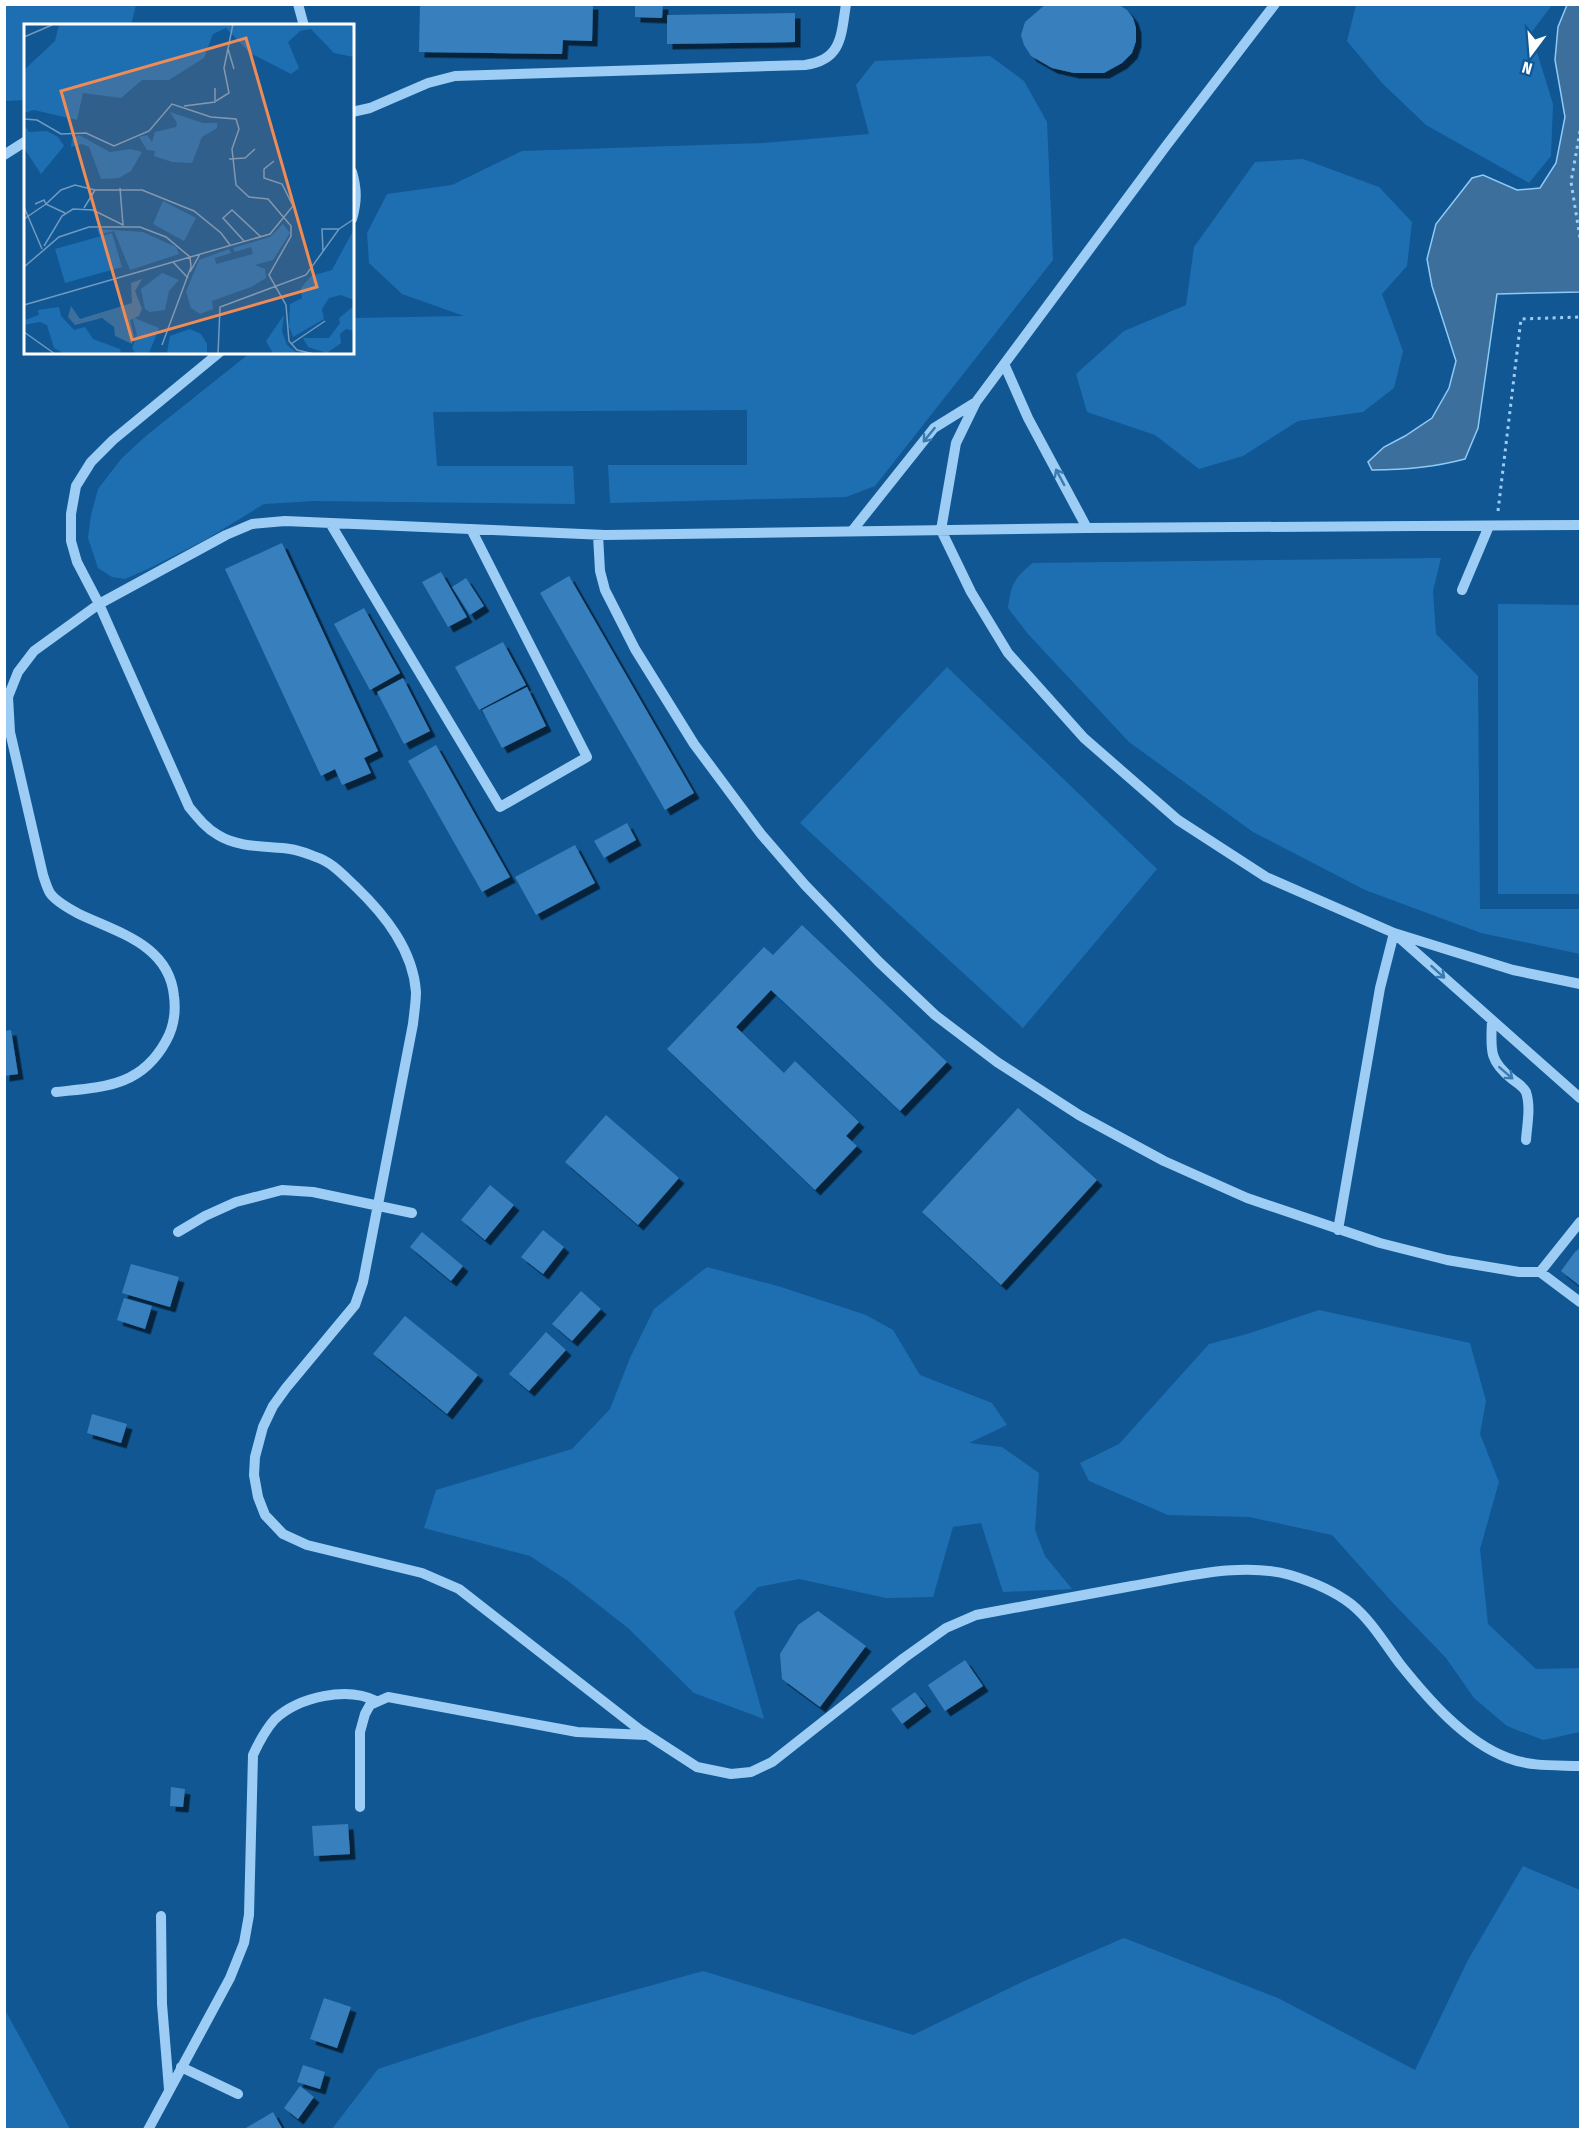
<svg xmlns="http://www.w3.org/2000/svg" width="1585" height="2134" font-family="'Fira Sans Condensed',sans-serif">
<defs>
<filter id="shadow"><feDropShadow dx="5.5" dy="5.5" stdDeviation="0" flood-color="#0009"/></filter>
</defs>
<rect width="100%" height="100%" fill="#105794"/>
<!-- green -->
<path fill="#1e6fb2" d="M 4,5 L 5,4 L 136,5 L 131,25 L 26,26 L 25,100 L 5,101 Z
M 1356,5 L 1552,5 L 1531,33 L 1553,104 L 1551,156 L 1529,183 L 1426,125 L 1382,83 L 1347,41 Z
M 990,56 L 1024,81 L 1047,122 L 1053,260 L 875,486 L 846,497 L 610,503 L 608,465 L 747,465 L 747,410 L 433,412 L 437,466 L 573,466 L 575,504 L 315,501 L 264,504 L 205,540 L 150,568 L 125,579 L 112,577 L 98,568 L 88,538 L 91,515 L 98,489 L 122,458 L 147,435 L 250,353 L 352,352 L 353,318 L 464,316 L 402,294 L 369,263 L 367,233 L 387,194 L 452,185 L 522,151 L 763,143 L 869,134 L 856,85 L 875,61 Z
M 1303,159 L 1379,187 L 1412,222 L 1407,266 L 1382,294 L 1403,351 L 1394,388 L 1363,412 L 1298,421 L 1243,456 L 1199,469 L 1155,435 L 1087,412 L 1076,374 L 1124,331 L 1186,305 L 1194,247 L 1255,162 Z
M 1441,558 L 1433,591 L 1436,634 L 1478,676 L 1480,909 L 1580,909 L 1580,954 L 1481,933 L 1365,890 L 1253,832 L 1129,742 L 1028,634 L 1008,608 C 1011,584 1014,578 1033,563 Z
M 1498,604 L 1580,605 L 1580,894 L 1498,894 Z
M 947,667 L 1157,869 L 1023,1028 L 800,823 Z
M 707,1267 L 781,1287 L 866,1315 L 893,1330 L 920,1375 L 992,1403 L 1007,1425 L 969,1443 L 1002,1447 L 1039,1473 L 1035,1530 L 1045,1556 L 1072,1589 L 1003,1592 L 981,1523 L 953,1527 L 933,1597 L 886,1598 L 799,1579 L 758,1587 L 734,1612 L 764,1719 L 694,1693 L 628,1628 L 568,1581 L 530,1556 L 424,1528 L 436,1490 L 572,1449 L 610,1409 L 630,1358 L 654,1309 Z
M 1319,1310 L 1470,1343 L 1486,1401 L 1480,1434 L 1499,1482 L 1480,1549 L 1488,1624 L 1536,1669 L 1580,1668 L 1580,1732 L 1543,1740 L 1507,1726 L 1474,1698 L 1446,1658 L 1393,1603 L 1332,1535 L 1249,1517 L 1168,1515 L 1089,1481 L 1080,1463 L 1119,1444 L 1209,1344 L 1247,1334 Z
M 1523,1866 L 1580,1890 L 1580,2129 L 332,2129 L 378,2069 L 531,2019 L 703,1971 L 913,2035 L 1022,1982 L 1124,1938 L 1278,1998 L 1415,2070 L 1468,1960 Z
M 5,2010 L 70,2129 L 5,2129 Z"/>
<!-- water -->
<path fill="#3c6f9c" stroke="#8fc9f7" stroke-width="1.5" d="M 1567,5 L 1580,5 L 1580,292 L 1497,294 L 1478,428 L 1465,459 C 1435,467 1404,470 1372,470 L 1368,462 L 1384,447 L 1405,436 L 1432,418 L 1449,388 L 1456,361 L 1432,286 L 1427,259 L 1436,224 L 1472,178 L 1483,175 L 1517,190 L 1540,188 L 1556,163 L 1565,117 L 1555,60 L 1558,27 Z"/>
<!-- building -->
<path fill="#3880bd" filter="url(#shadow)" d="M 420,4 L 593,4 L 592,41 L 563,40 L 562,54 L 419,52 Z
M 635,4 L 663,4 L 662,18 L 635,17 Z
M 1046,4 L 1118,4 L 1127,10 L 1133,18 L 1136,28 L 1136,41 L 1132,53 L 1122,63 L 1104,73 L 1074,73 L 1052,68 L 1031,56 L 1024,45 L 1021,35 L 1025,22 Z
M 795,13 L 795,42 L 667,44 L 667,15 Z
M 282,543 L 378,751 L 364,758 L 371,773 L 342,785 L 335,769 L 321,776 L 225,569 Z
M 441,572 L 467,617 L 448,627 L 422,582 Z
M 569,576 L 694,793 L 665,810 L 540,593 Z
M 466,578 L 484,606 L 470,615 L 452,587 Z
M 364,608 L 400,673 L 370,690 L 334,624 Z
M 503,642 L 526,685 L 479,710 L 455,667 Z
M 403,678 L 430,731 L 404,744 L 377,692 Z
M 527,687 L 546,726 L 502,748 L 482,710 Z
M 436,745 L 510,877 L 482,892 L 408,761 Z
M 627,823 L 636,840 L 604,858 L 594,841 Z
M 575,845 L 595,883 L 536,915 L 515,877 Z
M 802,925 L 947,1062 L 900,1111 L 771,990 L 736,1027 L 784,1073 L 795,1061 L 859,1122 L 846,1136 L 857,1146 L 815,1190 L 667,1049 L 764,947 L 773,955 Z
M 11,1030 L 18,1074 L 4,1076 L 4,1031 Z
M 1018,1108 L 1097,1180 L 1001,1285 L 922,1212 Z
M 606,1115 L 679,1178 L 638,1225 L 565,1162 Z
M 490,1185 L 514,1205 L 485,1240 L 461,1220 Z
M 543,1230 L 564,1247 L 543,1274 L 521,1257 Z
M 422,1232 L 463,1266 L 451,1281 L 410,1247 Z
M 1580,1248 L 1580,1286 L 1561,1271 L 1575,1252 Z
M 131,1264 L 179,1277 L 170,1307 L 122,1293 Z
M 581,1291 L 601,1309 L 572,1341 L 552,1324 Z
M 124,1298 L 152,1306 L 145,1329 L 117,1320 Z
M 405,1316 L 478,1375 L 447,1414 L 373,1354 Z
M 546,1332 L 566,1350 L 529,1391 L 509,1374 Z
M 92,1414 L 127,1424 L 121,1443 L 87,1433 Z
M 818,1611 L 866,1646 L 820,1707 L 782,1679 L 780,1654 L 798,1625 Z
M 965,1660 L 983,1686 L 945,1711 L 928,1685 Z
M 915,1692 L 926,1706 L 902,1724 L 891,1709 Z
M 171,1787 L 185,1789 L 183,1807 L 170,1806 Z
M 348,1824 L 350,1854 L 314,1856 L 312,1826 Z
M 324,1998 L 351,2007 L 337,2048 L 310,2039 Z
M 303,2065 L 325,2072 L 320,2089 L 297,2082 Z
M 300,2086 L 314,2097 L 298,2119 L 284,2108 Z
M 273,2112 L 283,2130 L 247,2130 L 246,2128 Z"/>
<g fill="none" stroke-linecap="round" stroke-linejoin="round">
<!-- path -->
<path stroke="#9dcdf4" stroke-width="3" stroke-dasharray="3 4.5" stroke-linecap="butt" d="M 1580,131 L 1571,182 L 1580,238
M 1498,511 L 1521,319 L 1580,317"/>
<!-- minor -->
<path stroke="#9dcdf4" stroke-width="10" d="M 298,4 L 304,26
M 1275,4 L 1166,146 L 976,402 L 956,443 L 941,530 L 971,592 L 1008,653 L 1084,738 L 1178,820 L 1266,877 L 1394,933 L 1513,970 L 1580,984
M 352,112 L 370,108 L 428,83 L 455,76 L 805,65 C 842,60 841,36 846,4
M 4,155 L 26,141
M 352,172 C 357,189 357,202 352,219
M 220,352 L 113,440 L 91,462 L 76,486 L 71,514 L 71,541 L 77,562 L 99,604 L 189,807 C 198,818 206,828 218,835 C 239,848 266,846 290,849 C 299,850 308,854 316,857 C 332,862 344,876 356,887 C 385,915 413,950 416,992 C 416,1002 414,1014 413,1024 L 363,1282 L 355,1305 L 286,1388 L 273,1406 L 263,1427 L 255,1457 L 254,1475 L 258,1497 L 265,1515 L 283,1534 L 307,1545 L 422,1573 L 459,1589 L 640,1730 L 697,1767 L 731,1774 L 751,1772 L 772,1762 L 904,1658 L 946,1628 L 976,1615 C 1028,1605 1080,1596 1132,1586 C 1181,1578 1241,1561 1290,1575 C 1310,1581 1334,1591 1351,1604 C 1371,1620 1385,1644 1400,1664 C 1428,1699 1465,1742 1508,1758 C 1531,1767 1557,1765 1580,1766
M 1005,366 L 1028,418 L 1087,528
M 330,523 L 500,807 L 587,757 L 471,529
M 852,531 L 934,428 L 976,402
M 598,535 L 600,571 L 605,590 L 635,649 L 694,744 L 761,834 L 805,885 L 879,962 L 935,1015 L 997,1062 L 1079,1115 L 1164,1161 L 1247,1198 L 1380,1243 L 1447,1260 L 1519,1272 L 1540,1272 L 1580,1302
M 1462,590 L 1489,526
M 1492,1020 C 1491,1049 1488,1060 1512,1079 C 1517,1083 1523,1086 1526,1092 C 1531,1107 1527,1125 1526,1140
M 56,1092 C 103,1087 141,1087 166,1041 C 174,1027 176,1012 174,996 C 169,945 119,933 79,914 C 70,909 56,902 50,893 C 47,888 45,881 43,875 L 10,732 L 8,697 L 18,672 L 34,651 L 99,604 L 226,535 L 252,524 L 285,521 L 605,535 L 1087,528 L 1580,525
M 1338,1230 L 1380,988 L 1394,933 L 1580,1098
M 178,1232 L 205,1216 L 236,1202 L 282,1190 L 313,1192 L 412,1213
M 1540,1272 L 1580,1222
M 360,1807 L 360,1732 L 365,1714 L 370,1705 L 388,1697 L 577,1732 L 647,1735
M 161,1916 L 162,2004 L 169,2089
M 181,2067 L 238,2094
M 148,2130 L 230,1978 L 244,1943 L 249,1915 L 253,1755 C 259,1742 265,1730 275,1719 C 299,1697 347,1686 376,1701"/>
</g>
<!-- one-way arrows -->
<defs><path id="oneway-shaft" d="M-6 0H5M1.5-3L5.5 0L1.5 3" fill="none" stroke-width="1.6" stroke-linecap="round" stroke-linejoin="round" transform="scale(1.5)"/></defs>
<g stroke="#3a7ab1">
<use href="#oneway-shaft" transform="translate(929 435) rotate(129)"/>
<use href="#oneway-shaft" transform="translate(1060 477) rotate(-118)"/>
<use href="#oneway-shaft" transform="translate(1438 972) rotate(42)"/>
<use href="#oneway-shaft" transform="translate(1506 1073) rotate(41)"/>
</g>
<!-- overview -->
<g transform="translate(24 24)">
<rect width="330" height="330" fill="#105794"/>
<path d="M 35,1 L 330,1 L 330,33 L 310,29 L 287,5 L 276,7 L 264,18 L 275,44 L 267,50 L 226,29 L 202,4 L 189,10 L 180,34 L 145,56 L 118,56 L 97,74 L 59,69 L 53,96 L 10,86 L 0,89 L 0,46 L 31,17 ZM 146,88 L 179,99 L 193,99 L 193,104 L 178,113 L 168,139 L 148,138 L 130,132 L 131,127 L 123,126 L 115,113 L 123,111 L 128,118 L 131,108 L 152,103 L 153,99 ZM 0,101 L 5,108 L 23,107 L 34,113 L 40,122 L 17,150 L 0,124 ZM 55,111 L 86,128 L 106,125 L 118,128 L 107,147 L 95,154 L 77,155 L 65,123 L 58,120 L 47,123 L 48,115 ZM 139,177 L 172,194 L 160,217 L 129,200 ZM 259,200 L 266,209 L 249,236 L 231,241 L 241,245 L 242,254 L 227,263 L 188,277 L 189,285 L 176,290 L 167,284 L 162,268 L 175,236 L 205,225 L 207,229 L 191,234 L 192,240 L 229,230 L 227,223 L 211,228 L 209,224 L 246,213 ZM 73,205 L 119,208 L 152,223 L 155,230 L 106,246 L 90,207 L 75,211 ZM 330,205 L 330,276 L 317,271 L 305,274 L 298,285 L 300,295 L 269,313 L 265,302 L 266,280 L 278,274 L 277,264 L 287,252 L 308,246 ZM 88,209 L 98,243 L 41,259 L 31,225 ZM 138,249 L 155,256 L 145,267 L 141,286 L 126,288 L 121,285 L 117,265 ZM 330,282 L 330,307 L 322,305 L 316,310 L 317,319 L 303,329 L 284,323 L 279,314 L 305,314 L 316,299 L 315,294 ZM 35,283 L 37,292 L 50,306 L 61,303 L 69,315 L 96,325 L 97,329 L 39,329 L 30,324 L 23,301 L 16,298 L 0,301 L 1,296 L 15,291 L 14,286 ZM 260,291 L 258,307 L 263,321 L 273,329 L 249,329 L 242,317 ZM 108,293 L 135,304 L 125,329 L 111,329 L 108,324 L 113,311 ZM 166,305 L 177,310 L 183,320 L 183,329 L 143,329 L 146,312 Z" fill="#1e6fb2"/>
<path d="M 118,255 L 111,267 L 118,285 L 115,292 L 106,296 L 110,312 L 108,320 L 91,312 L 90,303 L 78,294 L 51,301 L 44,293 L 47,282 L 56,295 L 108,279 L 107,259 Z" fill="#3c6f9c"/>
<path fill="none" stroke="#709abf" stroke-width="1.5" d="M 0,13 L 28,1M 204,25 L 210,45M 192,77 L 205,69 L 200,44 L 209,0M 160,82 L 191,78 L 191,64M 0,95 L 13,96 L 37,110 L 62,109 L 90,122 L 125,107 L 148,80 L 187,93 L 212,95 L 215,105 L 208,125 L 212,161 L 225,173 L 244,175 L 267,202 L 267,212 L 245,251 L 262,281 L 265,317 L 273,326 L 290,330M 205,135 L 221,134 L 231,125M 11,180 L 20,176 L 22,180 L 37,166 L 51,161 L 71,166 L 118,166 L 170,187 L 197,209 L 206,221M 0,183 L 18,225M 60,184 L 71,166M 0,195 L 22,180 L 41,189M 220,217 L 199,194 L 208,186 L 237,213M 20,222 L 38,192 L 49,185 L 69,186 L 99,201 L 96,164M 299,227 L 298,205 L 314,205M 149,238 L 164,254M 0,243 L 35,213 L 65,203 L 116,203 L 142,213 L 166,233 L 167,243 L 138,321M 166,248 L 176,230M 0,281 L 246,210 L 269,182 L 258,160 L 240,154 L 240,145 L 250,137M 0,308 L 31,330M 267,320 L 301,297M 194,330 L 196,283 L 282,251 L 315,205 L 330,195"/>
<path fill="#ef8b55" fill-opacity="0.15" stroke="#ef8b55" stroke-width="3" d="M 222,14 L 293,263 L 108,316 L 37,67 Z"/>
<rect width="330" height="330" fill="none" stroke="#fff" stroke-width="3"/>
</g>
<!-- border -->
<rect width="1585" height="2134" fill="none" stroke="#ffffff" stroke-width="12"/>
<!-- north arrow -->
<g transform="translate(1531 54) rotate(196)" stroke="#105794" stroke-width="4.5" paint-order="stroke">
<path d="M0-4.5L10 22L0 15L-10 22Z" fill="#ffffff"/>
<text y="-9" font-size="16" font-weight="bold" text-anchor="middle" fill="#ffffff">N</text>
</g>
</svg>
